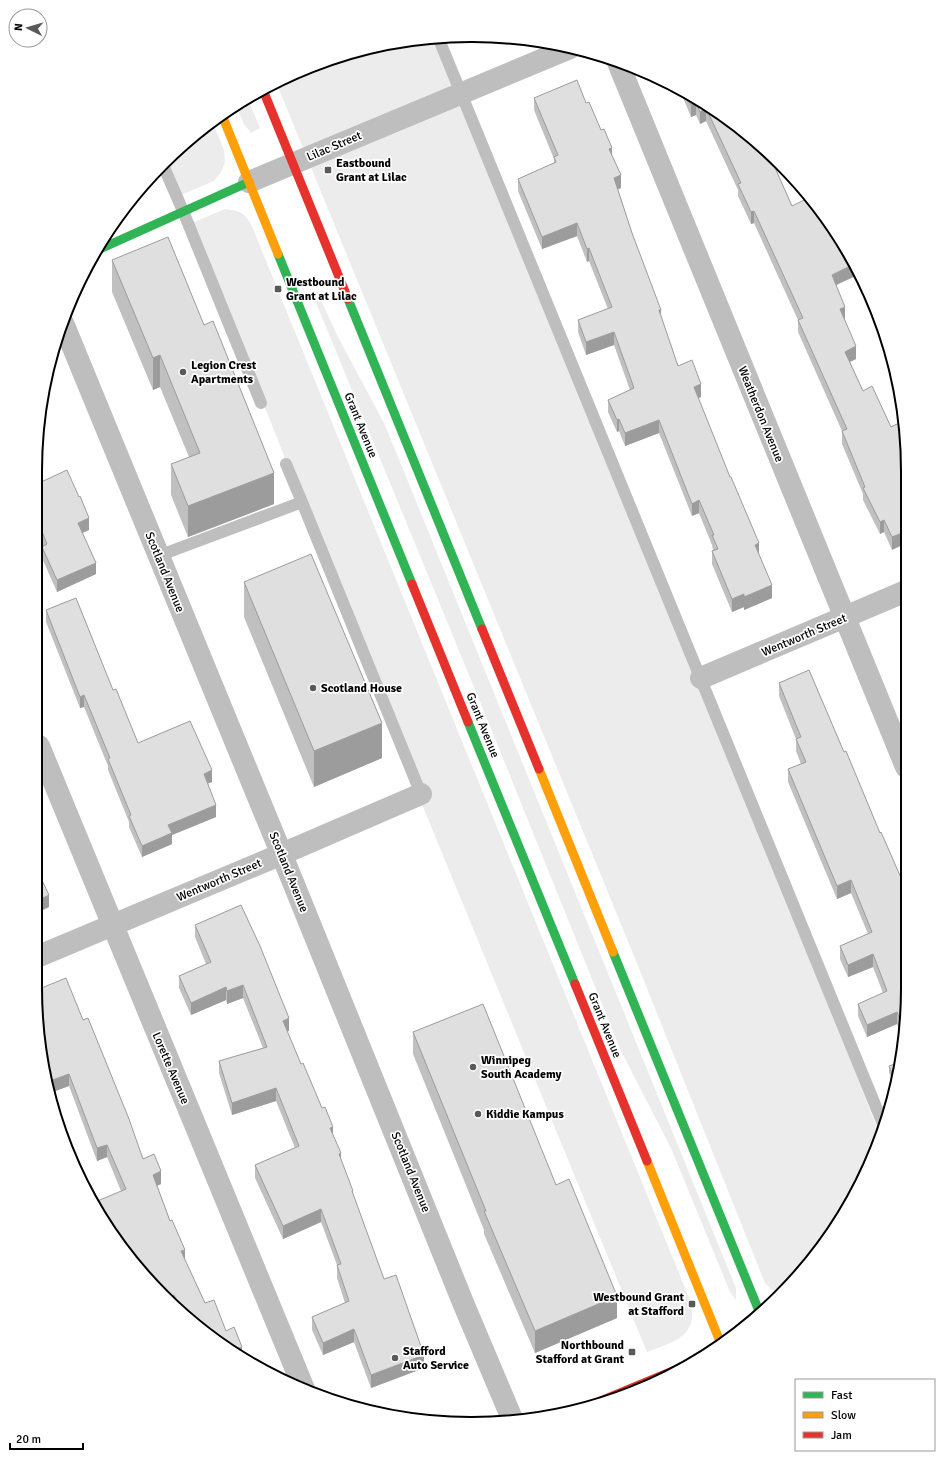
<svg xmlns="http://www.w3.org/2000/svg" width="943" height="1459" font-family="Signika,sans-serif">
<rect width="100%" height="100%" fill="#fff"/>
<!-- green -->
<path fill="#ececec" d="M 438,37 L 701,678 L 880,1135 L 875,1155 L 835,1230 L 800,1275 L 781,1292 L 772,1290 L 765,1283 L 634,956 L 276,82 L 358,50 Z
M 248,99 L 260,128 L 251,133 L 244,124 L 236,106 Z
M 212,121 L 224,150 L 225,162 L 221,172 L 214,181 L 181,195 L 167,161 L 206,125 Z
M 225,209 C 239,211 243,211 251,224 L 690,1300 C 691,1305 693,1311 692,1316 C 692,1339 664,1345 647,1352 L 419,797 L 192,223 Z
M 317,292 L 338,337 L 385,425 L 736,1288 L 736,1300 L 730,1292 L 671,1148 L 621,1051 L 492,731 L 312,293 Z"/>
<g fill="none" stroke-linecap="round" stroke-linejoin="round">
<!-- lane -->
<path stroke="#bebebe" stroke-width="12" d="M 438,37 L 883,1124
M 163,165 L 183,211 L 261,403
M 302,502 L 421,794
M 158,556 L 302,502 L 286,464"/>
<!-- street -->
<path stroke="#bebebe" stroke-width="22" d="M 617,60 L 906,767
M 249,182 L 570,48
M 63,323 L 293,882 L 464,1305 L 513,1421
M 701,678 L 906,591
M 39,746 L 304,1389
M 39,956 L 282,854 L 421,794"/>
<!-- fast -->
<path stroke="#30b455" stroke-width="9" d="M 100,249 L 249,182
M 278,254 L 412,584
M 348,299 L 482,629
M 468,722 L 575,984
M 613,952 L 759,1311"/>
<!-- slow -->
<path stroke="#ff9f0a" stroke-width="9" d="M 222,115 L 278,254
M 539,769 L 613,952
M 647,1161 L 721,1344"/>
<!-- jam -->
<path stroke="#e5322d" stroke-width="9" d="M 263,90 L 348,299
M 412,584 L 468,722
M 482,629 L 539,769
M 575,984 L 647,1161
M 579,1410 L 685,1366"/>
</g>
<!-- wall -->
<path fill="#c0c0c0" d="M 679,88 L 690,93 L 759,143 L 772,156 L 770,157 L 792,206 L 836,285 L 845,319 L 844,320 L 856,359 L 850,362 L 863,391 L 891,427 L 903,421 L 892,550 L 884,532 L 880,534 L 863,500 L 863,494 L 842,444 L 842,431 L 798,332 L 798,320 L 754,223 L 751,224 L 738,196 L 738,190 L 706,121 L 700,124 L 696,115 L 691,117 Z
M 534,98 L 586,103 L 612,156 L 621,188 L 618,189 L 632,233 L 661,317 L 678,366 L 701,397 L 698,398 L 759,554 L 772,598 L 744,610 L 744,607 L 732,612 L 712,564 L 712,551 L 713,550 L 712,545 L 699,513 L 692,516 L 659,433 L 625,446 L 619,431 L 617,432 L 608,412 L 608,400 L 630,390 L 614,345 L 586,355 L 578,332 L 578,320 L 608,309 L 589,261 L 587,262 L 577,236 L 542,249 L 518,191 L 518,179 L 554,163 L 554,159 L 534,110 Z
M 112,260 L 274,504 L 188,537 L 171,495 L 171,464 L 189,457 L 160,387 L 153,390 L 112,292 Z
M 39,483 L 89,530 L 82,533 L 96,574 L 57,592 L 42,558 L 42,547 L 43,546 L 39,535 Z
M 244,582 L 382,758 L 314,787 L 244,617 Z
M 46,610 L 113,690 L 138,743 L 212,782 L 208,783 L 216,817 L 172,835 L 172,844 L 142,857 L 129,827 L 129,822 L 108,770 L 108,766 L 84,707 L 80,708 L 46,622 Z
M 779,683 L 880,833 L 905,887 L 904,1042 L 897,1024 L 867,1037 L 858,1016 L 858,1004 L 883,993 L 873,967 L 848,977 L 840,959 L 840,946 L 868,934 L 851,893 L 837,899 L 788,782 L 788,769 L 801,764 L 796,751 L 796,739 L 779,696 Z
M 195,925 L 289,1031 L 287,1031 L 301,1064 L 322,1108 L 333,1134 L 353,1196 L 384,1279 L 424,1368 L 371,1388 L 354,1342 L 323,1355 L 312,1330 L 312,1317 L 345,1303 L 337,1278 L 337,1265 L 321,1222 L 283,1239 L 255,1178 L 255,1165 L 295,1148 L 276,1101 L 232,1115 L 219,1073 L 219,1061 L 263,1048 L 243,998 L 227,1004 L 226,1000 L 191,1015 L 179,988 L 179,976 L 206,964 L 195,937 Z
M 83,1020 L 143,1159 L 161,1184 L 157,1186 L 185,1260 L 205,1303 L 226,1331 L 242,1358 L 206,1334 L 163,1296 L 121,1191 L 107,1157 L 97,1161 L 69,1086 L 50,1093 Z
M 413,1032 L 556,1185 L 617,1318 L 535,1353 L 484,1234 L 484,1230 L 413,1054 Z
M 900,1062 L 894,1084 L 889,1073 L 889,1066 Z"/>
<!-- shaded-wall -->
<path fill="#9c9c9c" d="M 696,103 L 696,115 L 691,117 L 691,105 Z
M 706,108 L 706,121 L 700,124 L 700,112 Z
M 612,148 L 612,161 L 609,149 Z
M 621,175 L 621,188 L 614,191 L 614,178 Z
M 754,211 L 754,223 L 751,224 L 751,212 Z
M 577,223 L 577,236 L 542,249 L 542,237 Z
M 589,248 L 589,261 L 587,262 L 587,249 Z
M 854,264 L 860,274 L 832,287 L 832,275 Z
M 845,307 L 845,319 L 840,322 L 840,309 Z
M 659,310 L 661,310 L 661,322 Z
M 614,332 L 614,345 L 586,355 L 586,342 Z
M 856,346 L 856,359 L 845,364 L 845,352 Z
M 160,355 L 160,387 L 153,390 L 153,358 Z
M 701,384 L 701,397 L 694,400 L 694,387 Z
M 619,419 L 619,431 L 617,432 L 617,420 Z
M 659,420 L 659,433 L 625,446 L 625,433 Z
M 907,465 L 907,477 L 903,467 Z
M 274,473 L 274,504 L 188,537 L 188,506 Z
M 699,500 L 699,513 L 692,516 L 692,504 Z
M 89,518 L 89,530 L 78,535 L 78,523 Z
M 884,520 L 884,532 L 880,534 L 880,522 Z
M 907,531 L 907,543 L 892,550 L 892,537 Z
M 759,543 L 759,556 L 755,545 Z
M 96,563 L 96,574 L 57,592 L 57,580 Z
M 772,585 L 772,598 L 744,610 L 744,597 Z
M 744,594 L 744,607 L 732,612 L 732,599 Z
M 84,695 L 84,707 L 80,708 L 80,697 Z
M 382,723 L 382,758 L 314,787 L 314,751 Z
M 212,770 L 212,782 L 204,785 L 204,774 Z
M 216,805 L 216,817 L 172,835 L 172,844 L 142,857 L 142,846 L 168,825 Z
M 851,880 L 851,893 L 837,899 L 837,886 Z
M 49,895 L 49,907 L 39,912 L 39,900 Z
M 873,954 L 873,967 L 848,977 L 848,965 Z
M 243,985 L 243,998 L 227,1004 L 227,991 Z
M 226,987 L 226,1000 L 191,1015 L 191,1003 Z
M 897,1012 L 897,1024 L 867,1037 L 867,1025 Z
M 289,1018 L 289,1031 L 283,1033 L 283,1021 Z
M 69,1074 L 69,1086 L 50,1093 L 47,1082 Z
M 276,1088 L 276,1101 L 232,1115 L 232,1103 Z
M 333,1127 L 333,1140 L 330,1128 Z
M 107,1145 L 107,1157 L 97,1161 L 97,1148 Z
M 341,1153 L 341,1166 L 339,1154 Z
M 161,1171 L 161,1184 L 153,1187 L 153,1175 Z
M 321,1209 L 321,1222 L 283,1239 L 283,1226 Z
M 185,1250 L 185,1262 L 181,1251 Z
M 174,1295 L 174,1306 L 166,1299 Z
M 617,1296 L 617,1318 L 535,1353 L 535,1331 Z
M 354,1329 L 354,1342 L 323,1355 L 323,1343 Z
M 242,1347 L 242,1358 L 232,1351 Z
M 424,1355 L 424,1368 L 371,1388 L 371,1375 Z"/>
<!-- building -->
<path fill="#dfdfdf" stroke="#9c9c9c" d="M 577,80 L 586,103 L 589,102 L 601,130 L 604,129 L 612,148 L 609,149 L 621,175 L 614,178 L 632,233 L 661,310 L 659,310 L 678,366 L 692,360 L 701,384 L 694,387 L 730,477 L 731,477 L 759,543 L 755,545 L 772,585 L 744,597 L 744,594 L 732,599 L 712,551 L 718,549 L 712,535 L 714,535 L 699,500 L 692,504 L 659,420 L 625,433 L 619,419 L 617,420 L 608,400 L 634,388 L 614,332 L 586,342 L 578,320 L 612,307 L 589,248 L 587,249 L 577,223 L 542,237 L 518,179 L 556,162 L 554,157 L 558,155 L 534,98 Z
M 685,92 L 690,93 L 759,143 L 768,152 L 792,206 L 810,197 L 818,206 L 854,264 L 832,275 L 845,307 L 840,309 L 856,346 L 845,352 L 863,391 L 872,386 L 891,427 L 903,421 L 907,443 L 907,465 L 903,467 L 907,474 L 907,531 L 892,537 L 884,520 L 880,522 L 863,488 L 865,487 L 842,431 L 847,429 L 798,320 L 803,318 L 754,211 L 751,212 L 738,184 L 741,183 L 706,108 L 700,112 L 696,103 L 691,105 Z
M 168,237 L 204,325 L 213,321 L 274,473 L 188,506 L 171,464 L 200,453 L 160,355 L 153,358 L 112,260 Z
M 67,470 L 79,497 L 80,496 L 89,518 L 78,523 L 96,563 L 57,580 L 42,547 L 47,544 L 39,524 L 39,483 Z
M 311,554 L 382,723 L 314,751 L 244,582 Z
M 76,598 L 113,690 L 116,689 L 138,743 L 190,721 L 212,770 L 204,774 L 216,805 L 168,825 L 172,833 L 142,846 L 129,816 L 131,815 L 108,759 L 110,758 L 84,695 L 80,697 L 46,610 Z
M 809,670 L 844,752 L 846,751 L 880,833 L 881,832 L 905,887 L 904,1029 L 897,1012 L 867,1025 L 858,1004 L 887,991 L 873,954 L 848,965 L 840,946 L 872,932 L 851,880 L 837,886 L 788,769 L 806,762 L 796,739 L 801,737 L 779,683 Z
M 39,874 L 49,895 L 39,900 Z
M 241,905 L 260,946 L 289,1018 L 283,1021 L 301,1064 L 303,1063 L 322,1108 L 325,1107 L 333,1127 L 330,1128 L 341,1153 L 339,1154 L 353,1191 L 352,1191 L 384,1279 L 396,1275 L 424,1355 L 371,1375 L 354,1329 L 323,1343 L 312,1317 L 349,1301 L 337,1265 L 341,1264 L 321,1209 L 283,1226 L 255,1165 L 299,1146 L 276,1088 L 232,1103 L 219,1061 L 267,1047 L 243,985 L 227,991 L 226,987 L 191,1003 L 179,976 L 211,962 L 195,925 Z
M 66,978 L 83,1020 L 88,1018 L 129,1119 L 143,1159 L 154,1154 L 161,1171 L 153,1175 L 170,1221 L 172,1220 L 185,1250 L 181,1251 L 205,1303 L 214,1300 L 226,1331 L 234,1327 L 242,1347 L 232,1351 L 206,1334 L 181,1312 L 174,1295 L 166,1299 L 163,1296 L 109,1230 L 95,1202 L 126,1189 L 107,1145 L 97,1148 L 69,1074 L 47,1082 L 39,1045 L 39,989 Z
M 483,1004 L 556,1185 L 569,1179 L 617,1296 L 535,1331 L 484,1211 L 486,1211 L 413,1032 Z
M 900,1062 L 895,1080 L 889,1066 Z"/>
<!-- markers -->
<g fill="#595959" stroke="#fff" stroke-width="1.5">
<rect x="324" y="166" width="8" height="8" rx="2"/>
<rect x="274" y="285" width="8" height="8" rx="2"/>
<circle cx="183" cy="372" r="4"/>
<circle cx="313" cy="688" r="4"/>
<circle cx="473" cy="1067" r="4"/>
<circle cx="478" cy="1114" r="4"/>
<rect x="688" y="1300" width="8" height="8" rx="2"/>
<rect x="628" y="1348" width="8" height="8" rx="2"/>
<circle cx="395" cy="1358" r="4"/>
</g>
<g text-anchor="middle" stroke-width="3.5" stroke-linejoin="round" paint-order="stroke">
<!-- street labels -->
<g font-size="12" fill="#000" stroke="#fff">
<text transform="translate(334 146) rotate(-23)" y="4">Lilac Street</text>
<text transform="translate(761 414) rotate(68)" y="4">Weatherdon Avenue</text>
<text transform="translate(361 425) rotate(68)" y="4">Grant Avenue</text>
<text transform="translate(165 572) rotate(68)" y="4">Scotland Avenue</text>
<text transform="translate(804 635) rotate(-23)" y="4">Wentworth Street</text>
<text transform="translate(483 725) rotate(68)" y="4">Grant Avenue</text>
<text transform="translate(289 872) rotate(68)" y="4">Scotland Avenue</text>
<text transform="translate(219 880) rotate(-23)" y="4">Wentworth Street</text>
<text transform="translate(605 1025) rotate(68)" y="4">Grant Avenue</text>
<text transform="translate(171 1068) rotate(67)" y="4">Lorette Avenue</text>
<text transform="translate(411 1172) rotate(68)" y="4">Scotland Avenue</text>
</g>
<!-- poi labels -->
<g font-size="12" font-weight="bold" fill="#000" stroke="#fff" text-anchor="start">
<text x="336" y="167">Eastbound<tspan x="336" dy="14">Grant at Lilac</tspan></text>
<text x="286" y="286">Westbound<tspan x="286" dy="14">Grant at Lilac</tspan></text>
<text x="191" y="369">Legion Crest<tspan x="191" dy="14">Apartments</tspan></text>
<text x="321" y="692">Scotland House</text>
<text x="481" y="1064">Winnipeg<tspan x="481" dy="14">South Academy</tspan></text>
<text x="486" y="1118">Kiddie Kampus</text>
<text x="684" y="1301" text-anchor="end">Westbound Grant<tspan x="684" dy="14">at Stafford</tspan></text>
<text x="624" y="1349" text-anchor="end">Northbound<tspan x="624" dy="14">Stafford at Grant</tspan></text>
<text x="403" y="1355">Stafford<tspan x="403" dy="14">Auto Service</tspan></text>
</g>
</g>
<!-- crop -->
<path d="M0 0H943V1459H0ZM471 42H472A429 429 0 0 1 901 471V988A429 429 0 0 1 472 1417H471A429 429 0 0 1 42 988V471A429 429 0 0 1 471 42Z" fill="#fff" fill-rule="evenodd"/>
<path fill="none" stroke="#000" stroke-width="2" d="M471 42H472A429 429 0 0 1 901 471V988A429 429 0 0 1 472 1417H471A429 429 0 0 1 42 988V471A429 429 0 0 1 471 42Z"/>
<!-- legend -->
<rect x="795" y="1379" width="140" height="72" fill="#ffffff" stroke="#999999"/>
<rect x="803" y="1392" width="20" height="6" fill="#30b455" stroke="#999999"/>
<text x="831" y="1399" font-size="12" fill="#000000">Fast</text>
<rect x="803" y="1412" width="20" height="6" fill="#ff9f0a" stroke="#999999"/>
<text x="831" y="1419" font-size="12" fill="#000000">Slow</text>
<rect x="803" y="1432" width="20" height="6" fill="#e5322d" stroke="#999999"/>
<text x="831" y="1439" font-size="12" fill="#000000">Jam</text>
<!-- north arrow -->
<g transform="translate(28 28) rotate(275)"><circle r="19" fill="#ffffff" stroke="#999999"/>
<path d="M0-3L7 15L0 10L-7 15Z" fill="#595959"/>
<text y="-6" font-size="11" font-weight="bold" text-anchor="middle" fill="#000000">N</text>
</g>
<!-- scale -->
<path d="M10 1443v6h73v-6" fill="none" stroke="#000000" stroke-width="2"/>
<text x="16" y="1443" font-size="12" fill="#000000" stroke="#ffffff" stroke-width="3" paint-order="stroke">20 m</text>
</svg>
